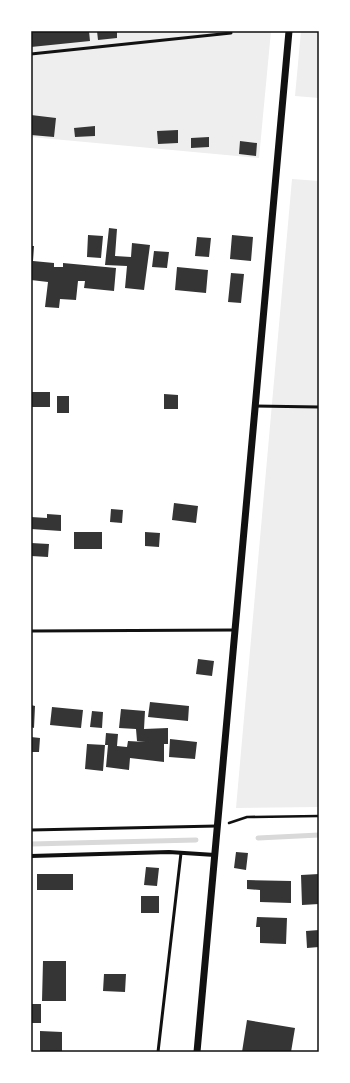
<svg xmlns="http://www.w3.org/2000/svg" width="350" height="1083" font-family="'Roboto Condensed',sans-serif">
<rect width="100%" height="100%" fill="#fff"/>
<!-- green -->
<path fill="#eee" d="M 31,31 L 271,31 L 259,158 L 31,137 Z
M 301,31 L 319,31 L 319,98 L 295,96 Z
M 292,179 L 319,181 L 319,807 L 236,808 Z"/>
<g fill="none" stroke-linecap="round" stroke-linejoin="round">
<!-- stream -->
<path stroke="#d9d9d9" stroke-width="5" d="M 258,838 L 319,835
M 31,844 L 196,840"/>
</g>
<!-- building -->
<path fill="#353535" d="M 31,31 L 89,31 L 90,41 L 31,47 Z
M 97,31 L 117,31 L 117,38 L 98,40 Z
M 31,115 L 56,118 L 54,137 L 31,135 Z
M 95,126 L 95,136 L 75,137 L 74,128 Z
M 178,130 L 178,143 L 158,144 L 157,131 Z
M 209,137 L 209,147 L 191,148 L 191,138 Z
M 240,141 L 257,143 L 256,156 L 239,154 Z
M 109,228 L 117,229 L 115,256 L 131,257 L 132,243 L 150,245 L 144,290 L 125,288 L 127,266 L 105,265 Z
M 88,235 L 103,236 L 101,258 L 87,257 Z
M 232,235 L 253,237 L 251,261 L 230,259 Z
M 197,237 L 211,238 L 209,257 L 195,256 Z
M 31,246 L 34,246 L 33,261 L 54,263 L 54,267 L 63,267 L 63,263 L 116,268 L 114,291 L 84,288 L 85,281 L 78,281 L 76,300 L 60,299 L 59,308 L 45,307 L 48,282 L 31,280 Z
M 154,251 L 169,252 L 167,268 L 152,267 Z
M 177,267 L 208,270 L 206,293 L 175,290 Z
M 231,273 L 244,274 L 241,303 L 228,302 Z
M 31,392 L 50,392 L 50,407 L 31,407 Z
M 164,394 L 178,395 L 178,409 L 164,409 Z
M 57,396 L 69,396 L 69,413 L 57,413 Z
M 174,503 L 198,506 L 196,523 L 172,520 Z
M 111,509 L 123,510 L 122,523 L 110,522 Z
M 47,514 L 61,515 L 61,531 L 31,529 L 31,517 L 47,518 Z
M 74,532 L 102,532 L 102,549 L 74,549 Z
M 145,532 L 160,533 L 159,547 L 145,546 Z
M 31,543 L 49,544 L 48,557 L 31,556 Z
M 198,659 L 214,661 L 212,676 L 196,674 Z
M 150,702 L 189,706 L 188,721 L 148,717 Z
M 31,705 L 35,706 L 34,728 L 31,727 Z
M 52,707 L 83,710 L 81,728 L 50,725 Z
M 121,709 L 145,711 L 144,729 L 168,728 L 168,744 L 164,744 L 164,762 L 130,758 L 129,770 L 106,767 L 108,745 L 105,745 L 106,733 L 118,734 L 117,746 L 127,747 L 128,741 L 145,742 L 137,741 L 136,729 L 119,728 Z
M 92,711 L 103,712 L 102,728 L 90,727 Z
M 31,737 L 40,738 L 39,752 L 31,752 Z
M 170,739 L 197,742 L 195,759 L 169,757 Z
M 87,744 L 105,745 L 103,771 L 85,769 Z
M 236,852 L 248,853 L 246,870 L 234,868 Z
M 146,867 L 159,868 L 157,886 L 144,885 Z
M 37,874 L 73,874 L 73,890 L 37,890 Z
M 319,874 L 319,904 L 302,905 L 301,875 Z
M 247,880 L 291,881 L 291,903 L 260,902 L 260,890 L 247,889 Z
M 141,896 L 159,896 L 159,913 L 141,913 Z
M 257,917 L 287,918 L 286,944 L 260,943 L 260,927 L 256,927 Z
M 319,930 L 319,947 L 307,948 L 306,931 Z
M 43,961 L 66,961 L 66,1001 L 42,1001 Z
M 104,974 L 126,974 L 125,992 L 103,991 Z
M 31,1004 L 41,1004 L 41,1023 L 31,1023 Z
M 247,1020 L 295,1028 L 291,1052 L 242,1052 Z
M 40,1031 L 62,1032 L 62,1052 L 40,1052 Z"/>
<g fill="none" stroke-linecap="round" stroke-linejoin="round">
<!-- path -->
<path stroke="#111" stroke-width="2.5" d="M 229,823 L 247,817 L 319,816"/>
<!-- service -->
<path stroke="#111" stroke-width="3" d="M 31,54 L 231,33
M 255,406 L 319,407
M 31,631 L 235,630
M 31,830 L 217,826
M 158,1052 L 181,853"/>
<!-- minor -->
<path stroke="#111" stroke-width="4" d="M 31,856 L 169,852 L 215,855"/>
<!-- tertiary -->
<path stroke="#111" stroke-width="7" d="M 197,1052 L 289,31"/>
</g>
<!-- border -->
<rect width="350" height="1083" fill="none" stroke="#ffffff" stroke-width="64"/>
<rect x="32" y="32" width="286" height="1019" fill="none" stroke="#111" stroke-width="1.5"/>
</svg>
